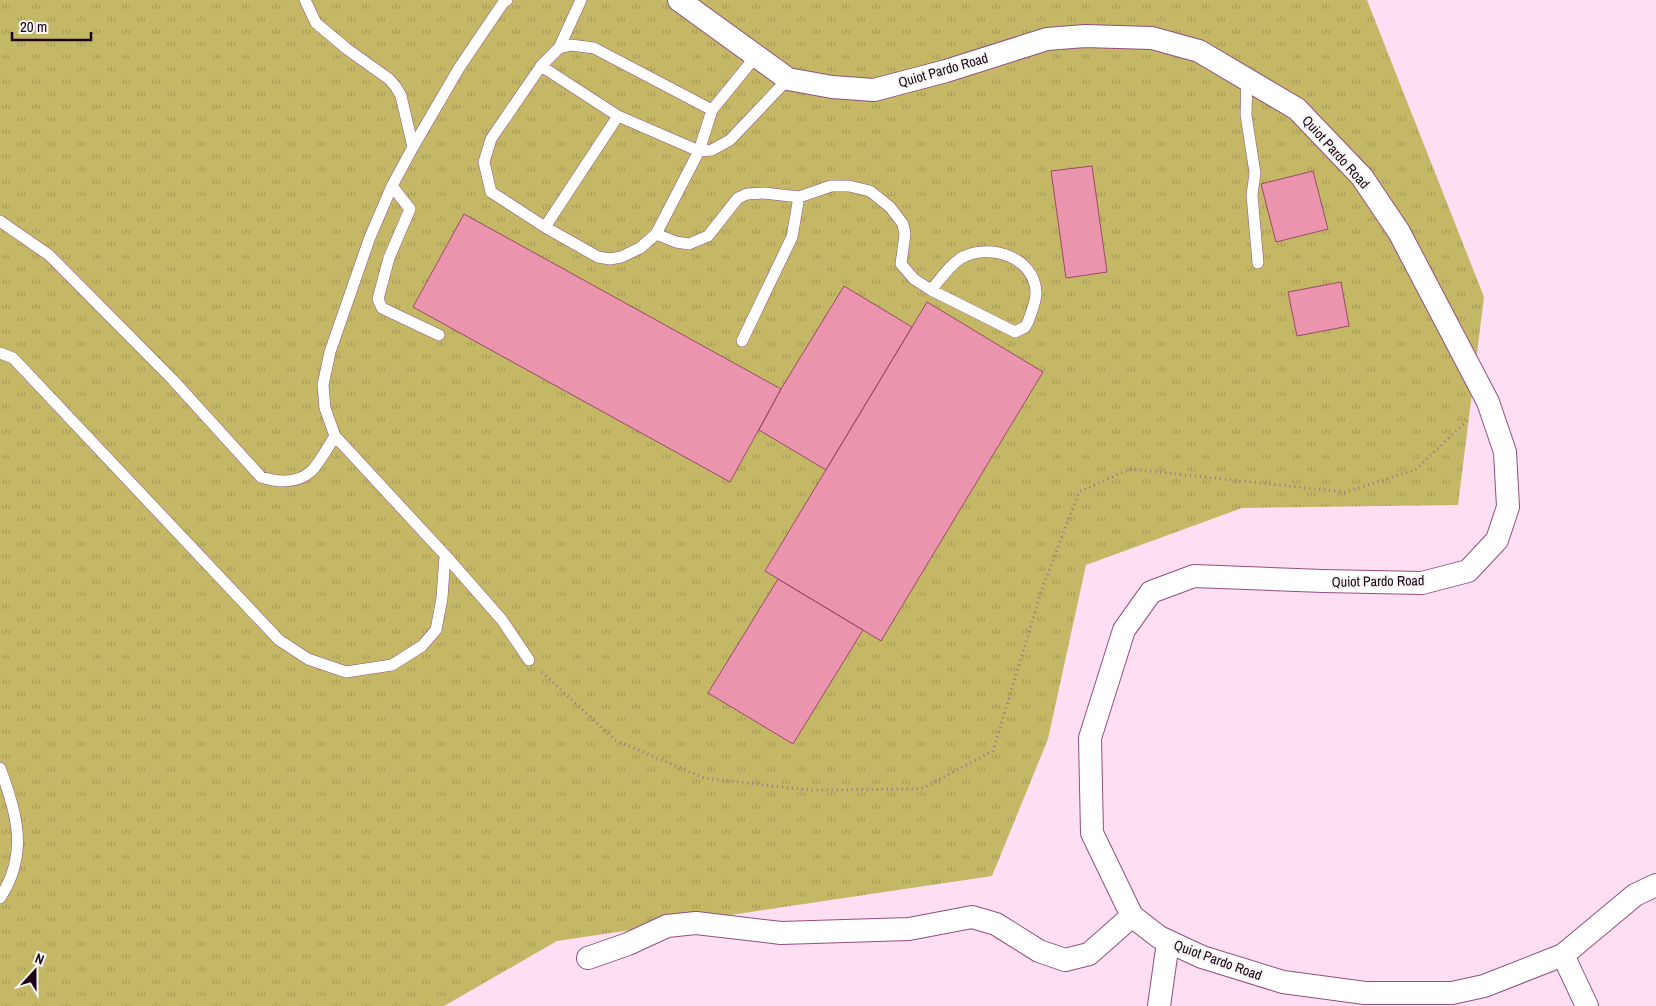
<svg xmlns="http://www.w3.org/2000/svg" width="1656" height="1006" font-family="'Archivo Narrow',sans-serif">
<defs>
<pattern id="grass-tufts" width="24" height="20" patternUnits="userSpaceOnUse" patternTransform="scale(1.25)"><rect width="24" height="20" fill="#c4b867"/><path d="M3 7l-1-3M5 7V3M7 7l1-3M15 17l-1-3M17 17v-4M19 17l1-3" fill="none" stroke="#a89d58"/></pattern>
</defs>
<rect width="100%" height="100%" fill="#fedef2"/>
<!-- grass -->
<path fill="url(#grass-tufts)" d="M 0,0 L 1367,0 L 1484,297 L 1458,505 L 1242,508 L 1086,565 L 1048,739 L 992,876 L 557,941 L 444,1006 L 0,1006 Z"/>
<!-- building -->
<path fill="#ea94ae" stroke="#994c65" d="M 1092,166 L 1107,272 L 1066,278 L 1051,171 Z
M 1313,171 L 1328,229 L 1276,242 L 1261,184 Z
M 464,214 L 781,389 L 730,482 L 413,307 Z
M 1341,282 L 1349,326 L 1297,336 L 1288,292 Z
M 844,286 L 912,327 L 826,470 L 759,430 L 781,389 Z
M 927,302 L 1043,372 L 881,641 L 765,571 Z
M 778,579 L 863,630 L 793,744 L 708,693 Z"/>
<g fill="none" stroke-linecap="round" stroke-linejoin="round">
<!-- lane casing -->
<g stroke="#934f7c" stroke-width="12">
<path id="lane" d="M 305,0 L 316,23 L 347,49 L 389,79 L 396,87 L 401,96 L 413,147 L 392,186 L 370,237 L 330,352 L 323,385 L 325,408 L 335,436 L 445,555 L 502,620 L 529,660
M 559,48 L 581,0
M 541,66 L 618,116 L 699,151 L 712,150 L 730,140 L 788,79
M 1247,79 L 1246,115 L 1255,173 L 1252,195 L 1258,263
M 712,110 L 699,151 L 656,234 L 640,248 L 621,257 L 610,259 L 598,257 L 545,227 L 491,192 L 484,162 L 491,139 L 541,66 L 559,48 L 571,45 L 594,48 L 712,110 L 756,56
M 413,147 L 459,68 L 503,3 L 507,0
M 392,186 L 410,209 L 389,258 L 378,299 L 382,308 L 439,335
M 0,221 L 49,255 L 173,380 L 261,477 C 276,482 297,484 310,472 C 318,466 329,445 335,436
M 545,227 L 618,116
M 656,234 L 676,242 L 689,244 L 708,236 L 738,198 L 747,194 L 764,193 L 799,197 L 831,186 L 849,186 L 870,191 L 890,207 L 903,224 L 905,234 L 901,264 L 914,279 L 931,290 L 1015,332 L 1025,327 L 1028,322 C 1031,313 1036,302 1036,293 C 1035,257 990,243 963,257 C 950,264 940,280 931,290
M 742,341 L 792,237 L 799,197
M 0,353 L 13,358 L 279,640 L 308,659 L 346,672 L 392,665 L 422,646 L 436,630 L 442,598 L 445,555
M 0,768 C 17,813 29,854 0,898"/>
</g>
<!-- street casing -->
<g stroke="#934f7c" stroke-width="24">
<path id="street" d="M 679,0 L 788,79 L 832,87 L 874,90 L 946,71 L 1047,39 L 1085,36 L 1152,38 L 1199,51 L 1297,109 L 1362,177 L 1399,232 L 1488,402 L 1505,452 L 1508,507 L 1497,540 L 1468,571 L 1422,583 L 1323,581 L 1194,576 L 1151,592 L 1124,630 L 1090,738 L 1092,833 L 1132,916 L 1159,937 L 1202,957 L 1283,982 L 1365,993 L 1452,993 L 1484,986 L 1563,955 L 1635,895 L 1656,885
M 1563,955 L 1587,1006
M 588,958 L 628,944 L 667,926 L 696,923 L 781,933 L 909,929 L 972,917 L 996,924 L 1039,951 L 1065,960 L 1089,954 L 1132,916
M 1159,1006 L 1168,942"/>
</g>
<!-- path -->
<path stroke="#947789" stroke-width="3" stroke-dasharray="1 4" stroke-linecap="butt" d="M 542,672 L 615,740 L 704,778 L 809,790 L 921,789 L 993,751 L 1042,589 L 1079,492 L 1130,469 L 1345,492 L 1415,470 L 1469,419"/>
<!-- lane -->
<use href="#lane" stroke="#fff" stroke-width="11"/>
<!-- street -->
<use href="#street" stroke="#fff" stroke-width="22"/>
</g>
<g text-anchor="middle" stroke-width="4.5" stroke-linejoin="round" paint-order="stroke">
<!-- street labels -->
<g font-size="14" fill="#1c0414" stroke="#f6f6f6">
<text transform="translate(943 70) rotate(-16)" y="5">Quiot Pardo Road</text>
<text transform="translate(1336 152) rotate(48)" y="5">Quiot Pardo Road</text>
<text transform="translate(1378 581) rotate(-1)" y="5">Quiot Pardo Road</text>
<text transform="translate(1218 960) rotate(20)" y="5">Quiot Pardo Road</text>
</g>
</g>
<!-- north arrow -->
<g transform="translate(35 971) rotate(21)" stroke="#f6f6f6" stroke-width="4" paint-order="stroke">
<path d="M0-4L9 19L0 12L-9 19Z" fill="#1c0414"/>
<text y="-8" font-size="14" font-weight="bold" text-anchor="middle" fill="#1c0414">N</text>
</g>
<!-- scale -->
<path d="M12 32v8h79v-8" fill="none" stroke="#1c0414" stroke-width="2.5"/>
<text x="20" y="32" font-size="15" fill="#1c0414" stroke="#f6f6f6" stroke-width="4" paint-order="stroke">20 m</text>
</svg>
